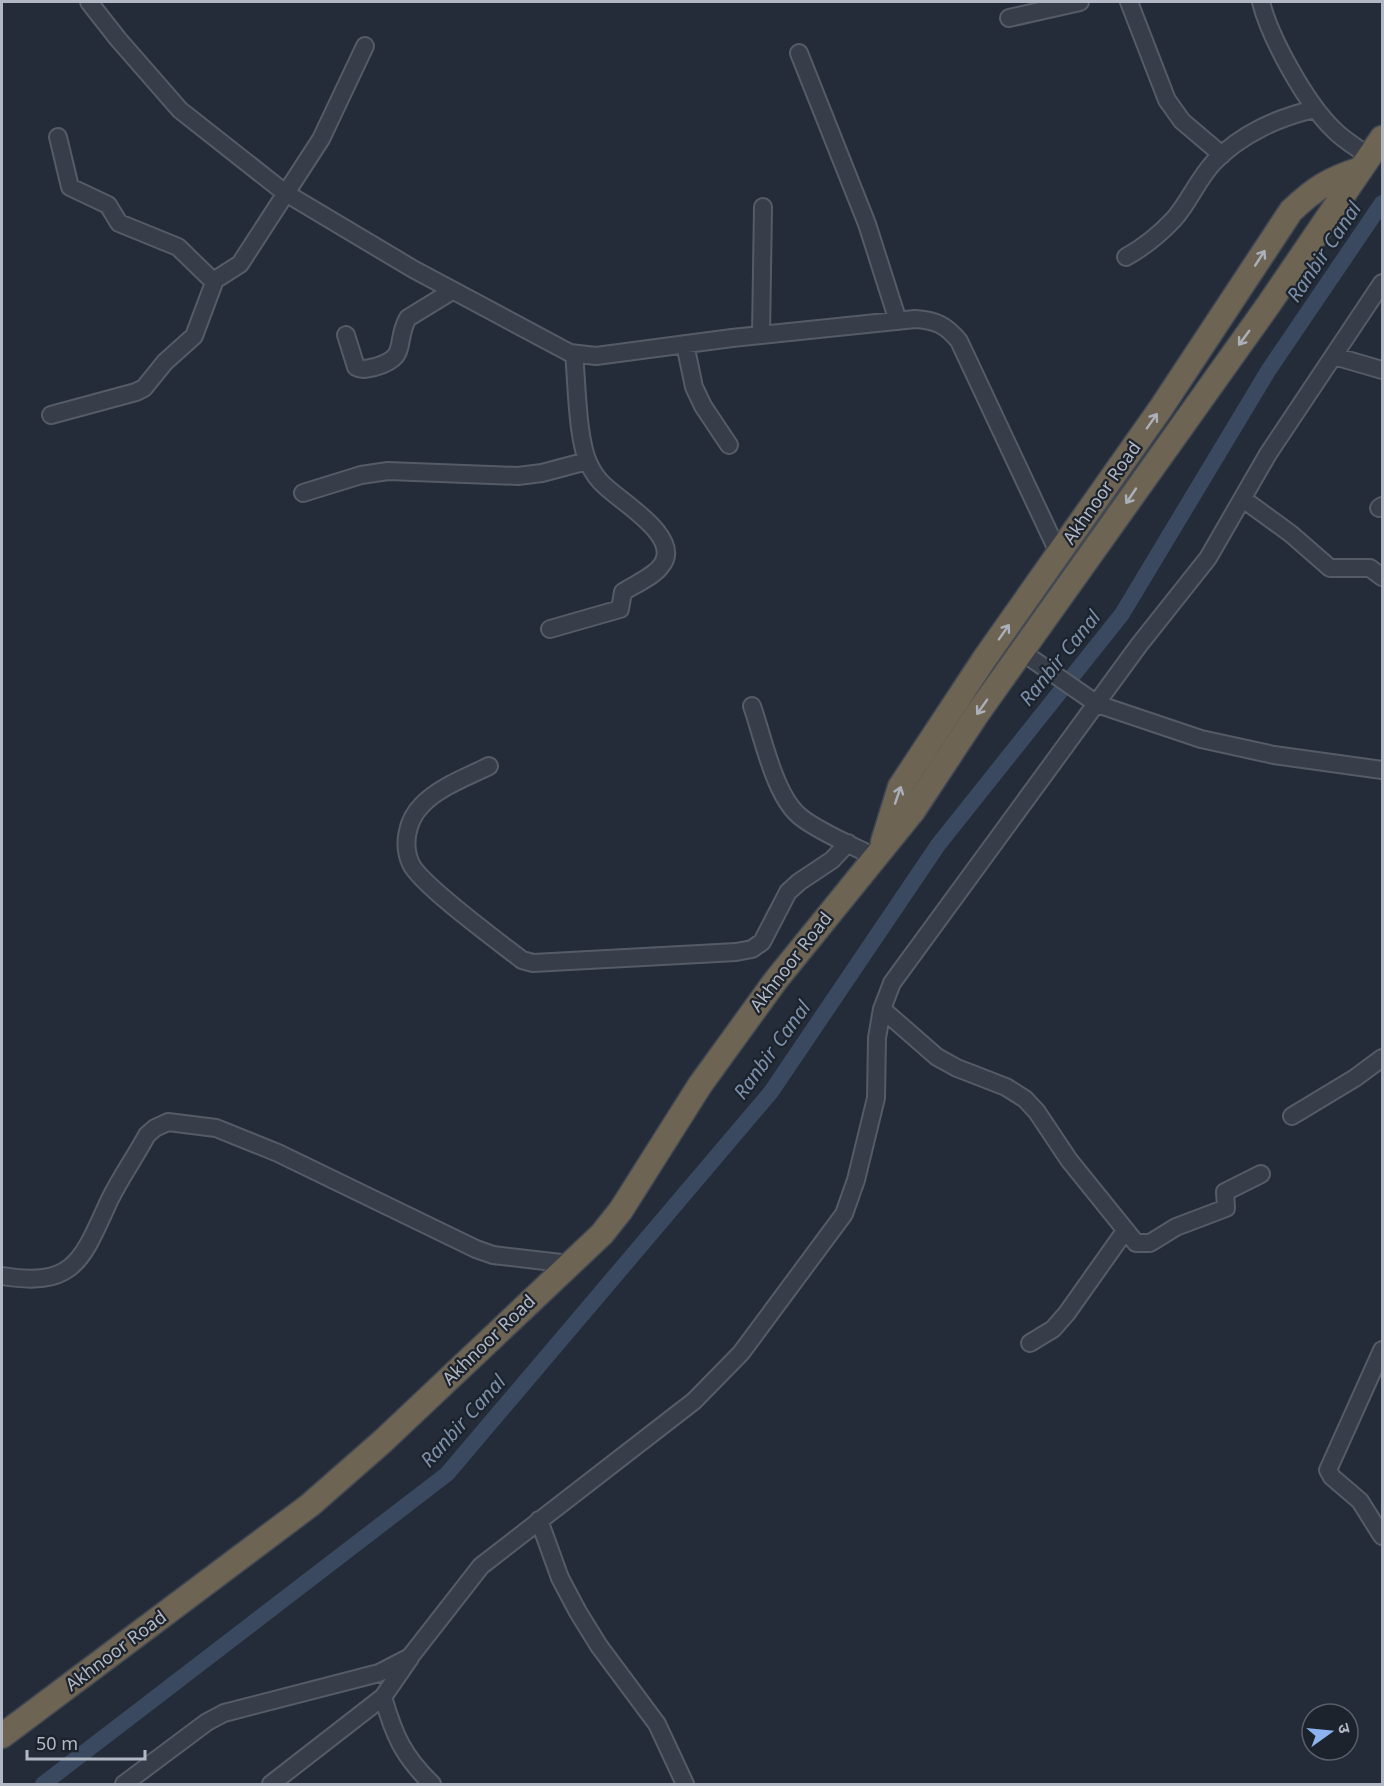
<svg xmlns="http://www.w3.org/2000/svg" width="1384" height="1786" font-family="'Noto Sans','Noto Sans Devanagari',sans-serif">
<rect width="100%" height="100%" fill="#232c38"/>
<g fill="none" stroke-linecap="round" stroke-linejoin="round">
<!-- canal -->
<path stroke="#3a4960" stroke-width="16" d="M 43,1784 L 447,1474 L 771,1092 L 938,845 L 1122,614 L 1268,371 L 1382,203"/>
<!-- minor casing -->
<g stroke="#555c66" stroke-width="20">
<path id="minor" d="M 89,2 L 118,39 L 180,110 L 284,192 L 413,269 L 570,353 L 596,356 L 732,338 L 915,319 C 935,320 946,325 959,341 L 1059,554
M 1129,2 L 1167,100 L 1182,121 L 1222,155
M 1261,2 C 1270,38 1306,103 1333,129 C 1343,140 1358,148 1370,157
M 1009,18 L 1080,2
M 799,53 L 867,224 L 898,321
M 58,137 L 70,187 L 108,205 L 119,223 L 178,247 L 214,282
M 1126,257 C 1144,247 1160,234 1174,219 C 1189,202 1198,179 1214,162 C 1241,134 1279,117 1315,109
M 346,335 L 356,367 C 363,371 368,368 375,367 C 410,357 394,342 408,318 L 452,291
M 761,335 L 763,207
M 685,344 L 694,387 L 703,406 L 729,445
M 1334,356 L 1382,370
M 51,415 L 136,392 L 144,388 L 165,362 L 194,336 L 215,280 L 240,264 L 321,139 L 365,46
M 303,493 L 361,475 L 388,471 L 518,476 L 542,473 L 587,461
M 1243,499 L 1291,534 L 1330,568 L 1370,568 L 1382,577
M 1379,508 L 1382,506
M 550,629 L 620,609 L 623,592 C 635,584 653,577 661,566 C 684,538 621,502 605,486 C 598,480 593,473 589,464 C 577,440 577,383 574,354
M 1022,652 L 1097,704 L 1201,739 L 1274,755 L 1382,770
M 752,706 C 763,737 775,799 802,818 C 823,834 852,845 875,857
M 489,766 C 467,777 439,787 422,805 C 407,820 402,845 411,864 C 421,885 499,942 522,960 L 533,963 L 736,952 L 752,949 L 762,942 L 788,892 L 799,882 L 832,860 L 848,843
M 882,1009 L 937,1057 L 957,1068 L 1006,1087 L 1025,1099 L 1037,1112 L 1069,1160 L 1136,1243 L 1150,1243 L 1176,1227 L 1226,1208 L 1225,1192 L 1261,1174
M 1292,1116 L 1355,1078 L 1382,1058
M 2,1276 C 76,1288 82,1259 110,1199 C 121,1177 135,1157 147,1135 L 155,1128 L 168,1122 L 216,1128 L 278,1153 L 476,1249 L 493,1255 L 570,1264
M 1030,1343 L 1053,1329 L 1067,1313 L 1125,1231
M 1382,1350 L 1328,1470 L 1332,1477 L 1360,1501 L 1382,1536
M 539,1520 L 560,1578 L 578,1612 L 599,1646 L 657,1724 L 685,1784
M 383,1697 C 394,1735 403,1756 432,1784
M 124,1784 L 207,1722 L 224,1713 L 379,1673 L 410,1657 L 481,1566 L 694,1401 L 741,1353 L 844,1214 L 856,1180 L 876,1098 L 877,1038 L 882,1009 L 892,983 L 1139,645 L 1208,558 L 1268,454 L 1382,283
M 271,1784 L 383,1697 L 410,1658"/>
</g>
<!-- highway casing -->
<g stroke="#424953" stroke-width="27">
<path id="highway" d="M 883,842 L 900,787 L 985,658 L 1161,408 L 1291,211 C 1315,188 1330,179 1361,169
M 2,1736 L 310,1505 L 383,1441 L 602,1234 L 621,1210 L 700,1085 L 776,980 L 913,811 L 977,714 L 1269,304 L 1382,138"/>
</g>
<!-- minor -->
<use href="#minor" stroke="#373e49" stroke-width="16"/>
<!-- highway -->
<use href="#highway" stroke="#6e6454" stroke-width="24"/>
</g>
<!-- one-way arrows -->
<defs><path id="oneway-shaft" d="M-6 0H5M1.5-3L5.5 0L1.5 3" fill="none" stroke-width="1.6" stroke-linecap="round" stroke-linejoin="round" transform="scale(1.5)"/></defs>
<g stroke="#abb0ba">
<use href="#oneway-shaft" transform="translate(1260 258) rotate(-57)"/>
<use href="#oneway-shaft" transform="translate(1244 338) rotate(126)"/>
<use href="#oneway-shaft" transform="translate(1152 421) rotate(-55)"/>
<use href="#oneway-shaft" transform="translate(1131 496) rotate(124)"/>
<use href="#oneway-shaft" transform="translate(1004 632) rotate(-55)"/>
<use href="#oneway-shaft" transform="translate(982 707) rotate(125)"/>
<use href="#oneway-shaft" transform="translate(898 795) rotate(-71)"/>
</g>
<g text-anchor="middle" stroke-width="4.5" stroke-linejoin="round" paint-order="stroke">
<!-- street labels -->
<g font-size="18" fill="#b2b9c5" stroke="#1c232d">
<text transform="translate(1102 493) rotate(-55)" y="6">Akhnoor Road</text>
<text transform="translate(791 962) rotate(-52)" y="6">Akhnoor Road</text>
<text transform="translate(489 1340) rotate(-44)" y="6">Akhnoor Road</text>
<text transform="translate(116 1651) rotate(-37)" y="6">Akhnoor Road</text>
</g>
<!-- water labels -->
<g font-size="20" font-style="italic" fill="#7c8faa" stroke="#1c232d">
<text transform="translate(1324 252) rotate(-56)" y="7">Ranbir Canal</text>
<text transform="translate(1060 658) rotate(-51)" y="7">Ranbir Canal</text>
<text transform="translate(772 1050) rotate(-54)" y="7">Ranbir Canal</text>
<text transform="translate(463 1421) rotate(-48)" y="7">Ranbir Canal</text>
</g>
</g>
<!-- border -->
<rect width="1384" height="1786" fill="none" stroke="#b2b9c5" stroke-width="6"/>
<!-- north arrow -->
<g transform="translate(1330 1732) rotate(75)"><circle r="28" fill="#1c232d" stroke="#585f6a" stroke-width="1.5"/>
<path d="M0-4.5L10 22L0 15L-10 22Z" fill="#8cb2ef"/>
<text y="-9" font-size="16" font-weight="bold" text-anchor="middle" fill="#b2b9c5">उ</text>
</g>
<!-- scale -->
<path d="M27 1750v9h118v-9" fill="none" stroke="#b2b9c5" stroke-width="3"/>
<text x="36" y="1750" font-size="18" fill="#b2b9c5" stroke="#1c232d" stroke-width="4.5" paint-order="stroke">50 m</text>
</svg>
